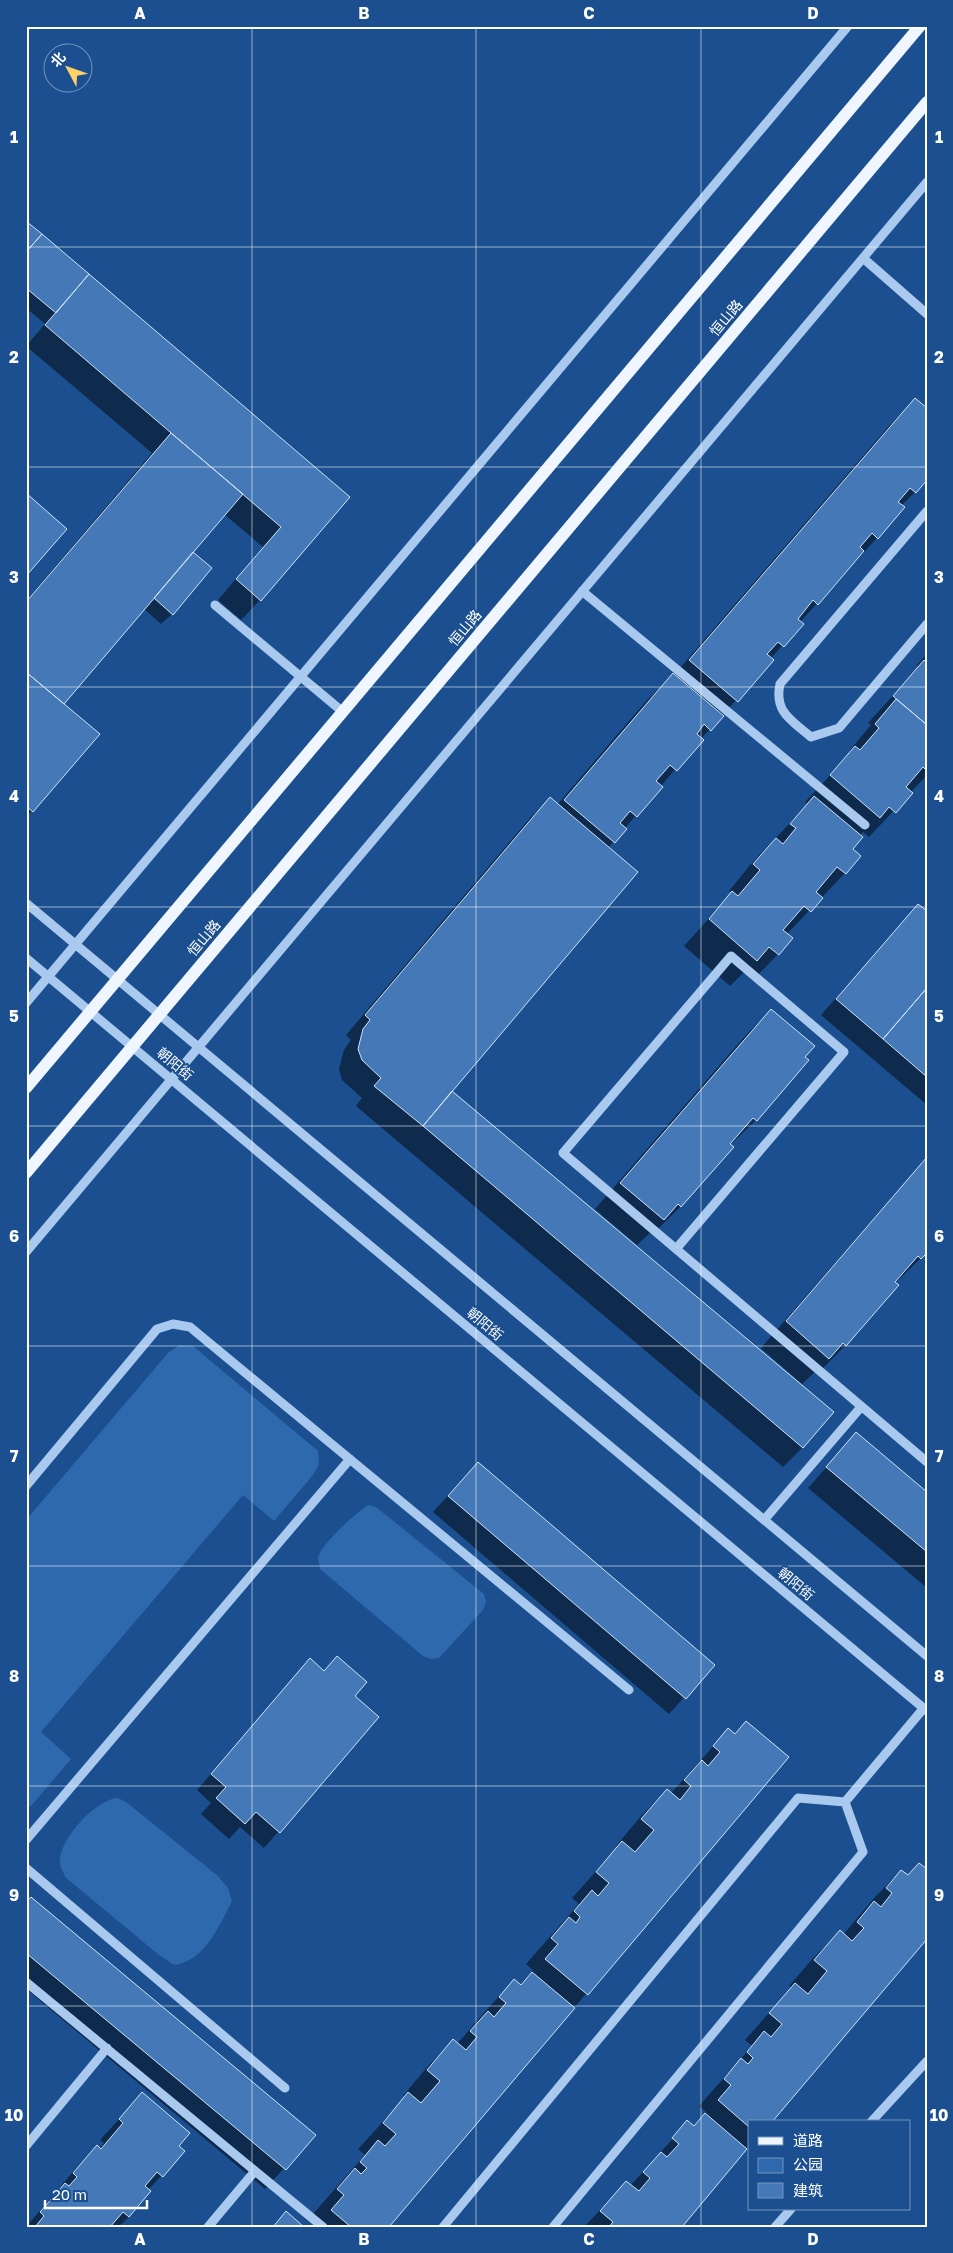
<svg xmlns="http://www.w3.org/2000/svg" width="953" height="2253" font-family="'Golos Text','Noto Sans SC',sans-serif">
<rect width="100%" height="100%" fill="#1b4f8f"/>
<!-- green -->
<path fill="#2e69ad" d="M 180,1345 L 193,1346 L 318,1451 L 319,1464 L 313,1475 L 274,1521 L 243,1495 L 41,1732 L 71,1759 L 31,1806 L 26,1807 L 26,1520 L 168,1353 Z
M 368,1505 L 376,1507 L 484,1594 L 486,1602 L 483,1610 L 439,1658 L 431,1659 L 423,1656 L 320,1569 C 320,1566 318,1561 318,1558 C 321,1544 356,1513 368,1505 Z
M 118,1798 L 126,1802 L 218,1876 L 228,1888 L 232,1901 C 220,1925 204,1962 174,1965 L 159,1955 L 65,1877 C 64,1873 60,1867 60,1862 C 59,1839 96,1799 118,1798 Z"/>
<!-- shadow -->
<path fill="#0007" d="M 26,222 L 348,497 L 260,600 L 241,620 L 218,600 L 263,547 L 224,514 L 191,552 L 172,614 L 161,624 L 143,608 L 62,704 L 32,811 L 26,817 L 26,601 L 152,453 L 26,346 L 45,324 L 26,308 Z
M 915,400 L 915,492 L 901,506 L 877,538 L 800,622 L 802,624 L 770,659 L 772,660 L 701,739 L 608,848 L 450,1091 L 803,1447 L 783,1467 L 356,1106 L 362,1098 L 342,1080 L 339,1069 L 344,1050 L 351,1040 L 346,1035 L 530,818 L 550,799 L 557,805 L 647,700 L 674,675 L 889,426 Z
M 927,654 L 927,775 L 869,837 L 863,832 L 860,836 L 851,849 L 845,873 L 786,935 L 778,954 L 753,980 L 744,972 L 730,986 L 684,946 L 732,893 L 729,891 L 750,865 L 808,804 L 805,802 L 852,752 L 850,750 L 871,725 L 868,723 L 919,667 L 917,665 Z
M 918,905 L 924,990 L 927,992 L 927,1105 L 821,1015 Z
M 771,1010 L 807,1060 L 756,1120 L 730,1145 L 681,1206 L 655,1232 L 653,1230 L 637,1245 L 595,1209 L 745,1036 Z
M 927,1157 L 921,1258 L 895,1283 L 846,1345 L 820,1371 L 818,1369 L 802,1384 L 761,1348 Z
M 856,1434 L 927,1493 L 927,1588 L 808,1488 Z
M 478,1463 L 713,1665 L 669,1714 L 433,1512 Z
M 337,1658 L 353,1696 L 377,1718 L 264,1848 L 240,1827 L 229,1839 L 201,1814 L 211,1803 L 197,1790 L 310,1660 L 323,1671 Z
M 746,1723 L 787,1757 L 388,2227 L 314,2227 L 319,2221 L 312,2215 L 365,2155 L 358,2149 L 405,2098 L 403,2096 L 427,2067 L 453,2041 L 457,2044 L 489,2007 L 514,1981 L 520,1985 L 522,1983 L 533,1970 L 526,1964 L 579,1904 L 572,1898 L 618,1847 L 616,1846 L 641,1816 L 667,1790 L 671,1793 L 728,1730 L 734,1735 Z
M 901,1871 L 907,1876 L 749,2122 L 749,2145 L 680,2227 L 584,2227 L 626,2183 L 630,2186 L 688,2122 L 693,2127 L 706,2112 L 699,2106 L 752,2046 L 745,2040 L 791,1988 L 789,1986 L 814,1957 L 840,1932 L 843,1935 L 875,1897 Z
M 26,1902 L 314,2135 L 265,2189 L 26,1989 Z
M 142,2094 L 177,2146 L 184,2152 L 148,2190 L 129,2217 L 118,2227 L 26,2227 L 77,2167 L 97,2147 L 99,2149 L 104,2143 L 100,2140 Z"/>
<!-- building -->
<path fill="#4478b7" stroke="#cfe3fa" d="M 26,221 L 42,234 L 26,252 Z
M 42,234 L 89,274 L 56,313 L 26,288 L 26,252 Z
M 89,274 L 350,497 L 261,601 L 236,579 L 281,527 L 45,325 Z
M 915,398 L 927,408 L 927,480 L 916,493 L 910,488 L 898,502 L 905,507 L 878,539 L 872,533 L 860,547 L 864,551 L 818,605 L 813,600 L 798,619 L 804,624 L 784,647 L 778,642 L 767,654 L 774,660 L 738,702 L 689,660 Z
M 171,433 L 243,494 L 64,704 L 26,672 L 26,602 Z
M 26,493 L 67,529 L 26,576 Z
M 193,552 L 212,568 L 173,615 L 154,598 Z
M 924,660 L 927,662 L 927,725 L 893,696 Z
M 26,672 L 100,734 L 33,812 L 26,806 Z
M 673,673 L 724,716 L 711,731 L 704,724 L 697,734 L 704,740 L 677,771 L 670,765 L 656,781 L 663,787 L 637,817 L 630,811 L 620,823 L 627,829 L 615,843 L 564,800 Z
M 896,699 L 927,725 L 927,771 L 923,767 L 906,787 L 913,793 L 896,813 L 889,807 L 880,818 L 830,775 L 855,746 L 860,750 L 879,728 L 875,724 Z
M 814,796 L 863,837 L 853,849 L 861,856 L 846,874 L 837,867 L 816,892 L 823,898 L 811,912 L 804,906 L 783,930 L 793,938 L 779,955 L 769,947 L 757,961 L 709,919 L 732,891 L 738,896 L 760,870 L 753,864 L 776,838 L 783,844 L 796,828 L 790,824 Z
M 550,797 L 638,872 L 423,1126 L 374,1086 L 381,1078 L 362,1060 L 358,1049 L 363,1029 L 370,1020 L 365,1015 Z
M 918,904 L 927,911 L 927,988 L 883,1039 L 836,999 Z
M 925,990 L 927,991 L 927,1077 L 883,1039 Z
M 771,1009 L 815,1046 L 805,1057 L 809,1060 L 757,1121 L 753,1118 L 730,1144 L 734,1147 L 681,1207 L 678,1204 L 664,1220 L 620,1183 Z
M 452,1091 L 834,1412 L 803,1448 L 423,1126 Z
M 927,1157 L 927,1253 L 921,1259 L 918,1256 L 895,1282 L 899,1285 L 846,1346 L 843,1343 L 829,1359 L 786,1321 Z
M 856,1432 L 927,1492 L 927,1552 L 826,1467 Z
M 478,1462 L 715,1665 L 686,1699 L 448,1496 Z
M 337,1656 L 367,1682 L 355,1696 L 379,1717 L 280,1833 L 256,1812 L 245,1824 L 216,1798 L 226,1787 L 211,1774 L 310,1658 L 324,1671 Z
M 746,1721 L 789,1757 L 588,1995 L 545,1959 L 558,1944 L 551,1938 L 569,1917 L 576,1923 L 580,1917 L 574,1911 L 592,1890 L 598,1896 L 609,1883 L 596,1872 L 622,1841 L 635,1852 L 654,1830 L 641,1819 L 667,1789 L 680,1800 L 691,1786 L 684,1780 L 702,1760 L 708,1766 L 720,1752 L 713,1746 L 728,1728 L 735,1734 Z
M 919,1863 L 927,1869 L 927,1939 L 772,2122 L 749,2122 L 749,2127 L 718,2100 L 731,2085 L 724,2079 L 741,2058 L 748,2064 L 753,2058 L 747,2052 L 764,2031 L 771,2037 L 782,2024 L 769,2013 L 795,1983 L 808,1994 L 827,1971 L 814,1960 L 840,1930 L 852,1941 L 864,1928 L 857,1922 L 874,1901 L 881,1907 L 892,1893 L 886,1888 L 901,1870 L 908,1875 Z
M 31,1897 L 316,2135 L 286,2170 L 26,1953 L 26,1902 Z
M 532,1972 L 575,2008 L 389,2227 L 351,2227 L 331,2210 L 344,2195 L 337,2189 L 355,2168 L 361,2174 L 367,2168 L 360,2162 L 378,2140 L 385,2146 L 396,2134 L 383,2123 L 408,2092 L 421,2103 L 440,2081 L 427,2070 L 453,2039 L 466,2050 L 477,2037 L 470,2031 L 488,2011 L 494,2017 L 506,2003 L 499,1997 L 514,1979 L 521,1985 Z
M 142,2092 L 190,2133 L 179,2146 L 185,2151 L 163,2177 L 157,2172 L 145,2186 L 151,2191 L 129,2217 L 123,2212 L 110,2227 L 35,2227 L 44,2216 L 40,2212 L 65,2183 L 69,2186 L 77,2177 L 73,2173 L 97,2145 L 101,2149 L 123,2123 L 119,2119 Z
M 705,2113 L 747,2149 L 682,2227 L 609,2227 L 613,2222 L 600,2211 L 626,2181 L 639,2191 L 650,2178 L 643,2172 L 661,2152 L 667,2157 L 679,2144 L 672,2138 L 687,2120 L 694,2126 Z
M 286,2211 L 304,2227 L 273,2227 Z"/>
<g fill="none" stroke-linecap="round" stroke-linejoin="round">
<!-- minor -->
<path stroke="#a9c9ee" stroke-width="9" d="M 863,258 L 927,314
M 927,511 L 780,684 C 774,712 791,720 811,737 L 839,728 L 927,624
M 582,591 L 865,825
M 215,605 L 343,712
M 26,903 L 927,1656
M 26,958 L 927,1711
M 26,1003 L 848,26
M 676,1249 L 844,1052 L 731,956 L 563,1153 C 684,1256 805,1359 927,1462
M 26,1252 L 927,182
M 26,1486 L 157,1329 L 173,1324 L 190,1327 L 629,1690
M 764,1520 L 861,1407
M 845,1802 L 923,1709
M 26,1840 L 350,1459
M 26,1868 L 285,2088
M 26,1982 L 323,2227
M 871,2122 L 927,2061
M 26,2146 L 107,2048
M 208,2227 L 255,2171
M 443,2227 L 798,1798 L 845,1802 L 863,1852 L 553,2227
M 775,2227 L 791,2209"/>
<!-- major -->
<path stroke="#f0f6ff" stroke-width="12" d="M 26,1088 L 920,26
M 26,1173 L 927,102"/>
</g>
<!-- grid -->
<path fill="none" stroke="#fff" stroke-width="1" stroke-opacity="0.55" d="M 252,26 L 252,2227M 476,26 L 476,2227M 701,26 L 701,2227M 26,247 L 927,247M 26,467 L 927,467M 26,687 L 927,687M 26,907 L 927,907M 26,1126 L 927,1126M 26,1346 L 927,1346M 26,1566 L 927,1566M 26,1786 L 927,1786M 26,2006 L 927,2006"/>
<g text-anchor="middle" stroke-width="4" stroke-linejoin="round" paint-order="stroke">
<!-- street labels -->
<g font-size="14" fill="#fff" stroke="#1b4f8f">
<text transform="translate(726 318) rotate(-50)" y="5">恒山路</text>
<text transform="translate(465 628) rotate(-50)" y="5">恒山路</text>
<text transform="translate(204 938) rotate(-50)" y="5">恒山路</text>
<text transform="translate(175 1064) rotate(40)" y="5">朝阳街</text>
<text transform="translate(485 1324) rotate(40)" y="5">朝阳街</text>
<text transform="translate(796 1584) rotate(40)" y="5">朝阳街</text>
</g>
</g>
<!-- border -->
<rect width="953" height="2253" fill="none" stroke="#1b4f8f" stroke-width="55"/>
<!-- legend -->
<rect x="748" y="2120" width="162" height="90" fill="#1b4f8f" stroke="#7695bc"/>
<rect x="758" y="2137" width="25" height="8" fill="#f0f6ff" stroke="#7695bc"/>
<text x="793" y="2146" font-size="15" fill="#ffffff">道路</text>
<rect x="758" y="2158" width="25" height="15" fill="#2e69ad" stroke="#7695bc"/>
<text x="793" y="2170" font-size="15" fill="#ffffff">公园</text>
<rect x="758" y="2183" width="25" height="15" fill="#4478b7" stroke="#7695bc"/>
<text x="793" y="2196" font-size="15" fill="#ffffff">建筑</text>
<!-- north arrow -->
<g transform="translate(68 68) rotate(311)"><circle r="24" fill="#1b4f8f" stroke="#7695bc"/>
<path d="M0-4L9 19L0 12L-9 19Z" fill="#ffd166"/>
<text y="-8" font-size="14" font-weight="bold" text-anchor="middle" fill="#ffffff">北</text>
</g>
<!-- scale -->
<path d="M45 2200v8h102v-8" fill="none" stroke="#ffffff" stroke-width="2.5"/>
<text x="52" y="2200" font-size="15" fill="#ffffff" stroke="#1b4f8f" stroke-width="4" paint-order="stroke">20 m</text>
<rect x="28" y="28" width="898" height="2198" fill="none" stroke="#fff" stroke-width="2"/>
<g font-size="16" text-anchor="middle" font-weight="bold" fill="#fff">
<text x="140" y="19">A</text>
<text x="364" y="19">B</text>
<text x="589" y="19">C</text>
<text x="813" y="19">D</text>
<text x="14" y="143">1</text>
<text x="939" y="143">1</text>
<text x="14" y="363">2</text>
<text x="939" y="363">2</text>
<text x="14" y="583">3</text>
<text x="939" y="583">3</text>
<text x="14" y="802">4</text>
<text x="939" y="802">4</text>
<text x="14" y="1022">5</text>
<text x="939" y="1022">5</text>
<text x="14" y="1242">6</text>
<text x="939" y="1242">6</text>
<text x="14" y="1462">7</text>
<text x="939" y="1462">7</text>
<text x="14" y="1682">8</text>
<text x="939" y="1682">8</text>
<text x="14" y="1901">9</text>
<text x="939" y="1901">9</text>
<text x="14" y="2121">10</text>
<text x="939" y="2121">10</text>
<text x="140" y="2245">A</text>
<text x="364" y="2245">B</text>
<text x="589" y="2245">C</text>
<text x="813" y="2245">D</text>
</g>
</svg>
